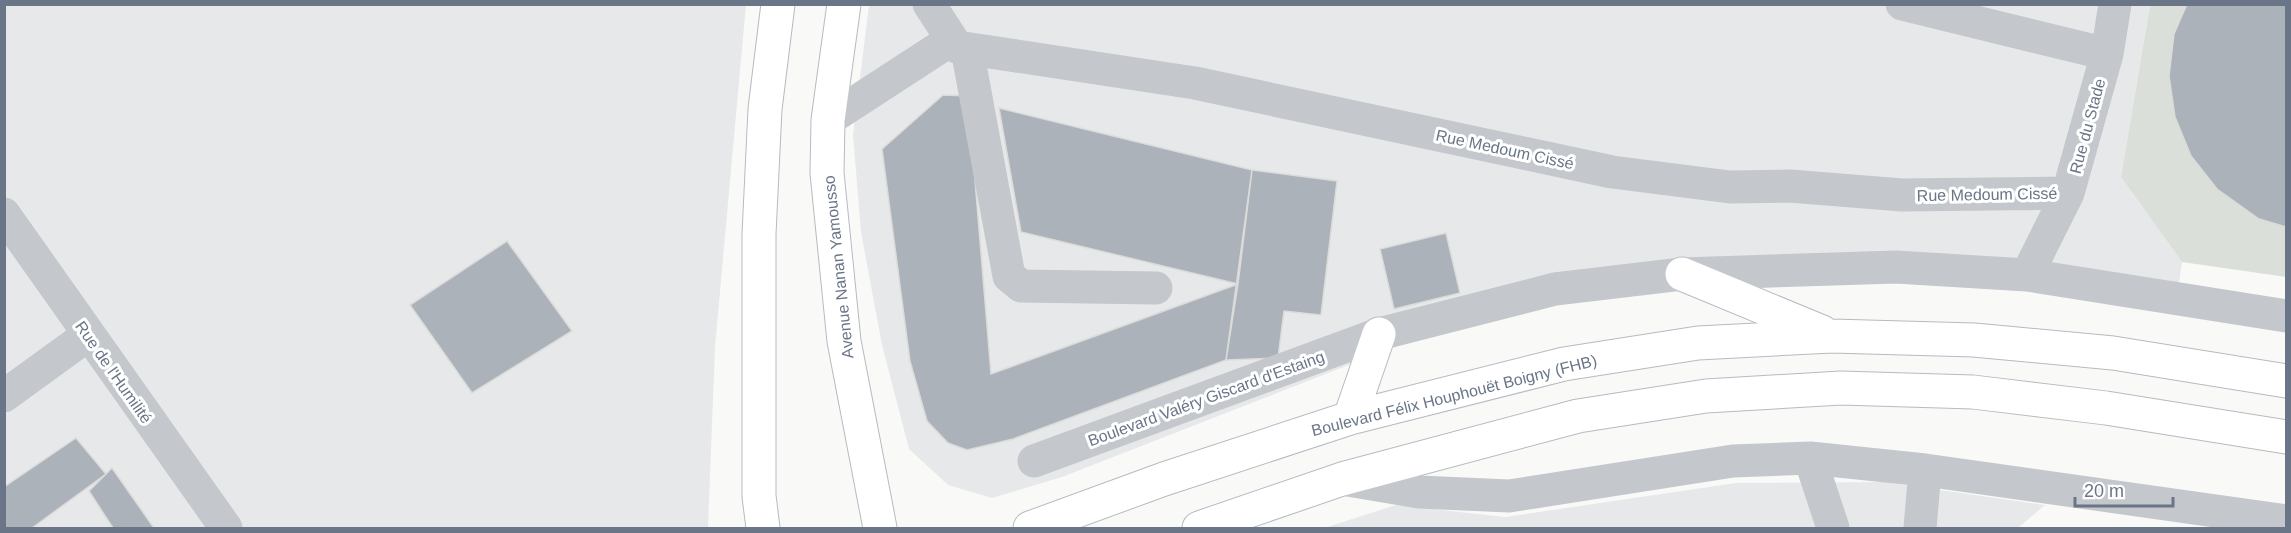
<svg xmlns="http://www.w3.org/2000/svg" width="2291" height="533" font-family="Arial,sans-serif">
<rect width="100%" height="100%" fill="#f9f9f8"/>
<!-- built -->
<path fill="#e7e8e9" d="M 2150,4 L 2121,177 L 2182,262 L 2176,305 L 1894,275 L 1661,287 L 1560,300 L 1418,338 L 1062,477 L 992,498 L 948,485 L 909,449 L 882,345 L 861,232 L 853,135 L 869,5 Z
M 4,5 L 746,5 L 715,347 L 708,528 L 5,528 Z
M 1884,482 L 2045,505 L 2018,528 L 1324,528 L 1396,505 L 1505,517 L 1736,483 Z"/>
<!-- green -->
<path fill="#dae0d9" d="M 2150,5 L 2286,5 L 2286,277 L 2182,262 L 2121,177 Z"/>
<!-- building -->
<path fill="#acb2ba" stroke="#dbdbda" stroke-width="1.5" d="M 2187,4 L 2286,4 L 2286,227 L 2259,219 L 2217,189 L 2191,156 L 2175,117 L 2169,76 L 2174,34 Z
M 943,95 L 968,96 L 991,374 L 1238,284 L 1226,360 L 1013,439 L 967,450 L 948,443 L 927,421 L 910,361 L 882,149 Z
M 999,108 L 1252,170 L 1238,284 L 1021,232 Z
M 1252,170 L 1337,181 L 1321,315 L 1284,311 L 1278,358 L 1226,360 Z
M 1446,233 L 1460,293 L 1394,309 L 1380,249 Z
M 507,241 L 572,331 L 472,393 L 410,305 Z
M 76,438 L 106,474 L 32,528 L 4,528 L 4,487 Z
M 112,468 L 154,528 L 113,528 L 89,491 Z"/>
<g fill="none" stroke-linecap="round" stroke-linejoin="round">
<!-- major casing -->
<g stroke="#b7babf" stroke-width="35">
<path id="major" d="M 844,4 L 828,120 L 827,173 L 844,341 L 880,528
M 1682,274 L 1822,332
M 1350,418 L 1379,334
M 763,528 L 759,496 L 759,234 L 765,109 L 778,4
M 1030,528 L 1164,479 L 1350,418 L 1564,364 L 1698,343 L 1832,336 L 1974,340 L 2113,353 L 2286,381
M 1199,528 L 1342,479 L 1578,416 L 1706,396 L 1841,388 L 1973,392 L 2106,408 L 2286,437"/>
</g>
<!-- minor -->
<path stroke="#c4c7cb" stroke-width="33" d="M 929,4 L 957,47 L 1195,83 L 1612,172 L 1730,187 L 1790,186 L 1902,195 L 2068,193
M 1902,4 L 2107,54
M 967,49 L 1009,276 L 1021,286 L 1156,288
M 828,120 L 951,40
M 4,214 L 226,528
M 2027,275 L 2068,193 L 2107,54 L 2115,4
M 4,396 L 88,335
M 1810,458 L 1833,528
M 1034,461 L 1379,334 L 1555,289 L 1682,274 L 1896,267 L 2027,275 L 2286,316
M 1342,479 L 1419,492 L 1509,496 L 1733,461 L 1810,458 L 1925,470 L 2286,521
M 1920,528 L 1925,470"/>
<!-- major -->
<use href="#major" stroke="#fff" stroke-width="33"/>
</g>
<g text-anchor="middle" stroke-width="6" stroke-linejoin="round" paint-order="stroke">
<!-- street labels -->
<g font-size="16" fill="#6a7687" stroke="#fff">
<text transform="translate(2087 126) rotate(-75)" y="6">Rue du Stade</text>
<text transform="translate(1505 149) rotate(12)" y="6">Rue Medoum Cissé</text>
<text transform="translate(1987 194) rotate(-1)" y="6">Rue Medoum Cissé</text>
<text transform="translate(838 267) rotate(-96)" y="6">Avenue Nanan Yamousso</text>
<text transform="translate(114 372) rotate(55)" y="6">Rue de l'Humilité</text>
<text transform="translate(1454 395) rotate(-14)" y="6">Boulevard Félix Houphouët Boigny (FHB)</text>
<text transform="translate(1206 398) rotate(-20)" y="6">Boulevard Valéry Giscard d'Estaing</text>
</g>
</g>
<!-- border -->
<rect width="2291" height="533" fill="none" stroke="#6a7687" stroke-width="12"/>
<!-- scale -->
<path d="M2075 497v9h98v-9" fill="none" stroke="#6a7687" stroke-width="3"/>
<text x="2084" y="497" font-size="18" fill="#6a7687" stroke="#ffffff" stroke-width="4.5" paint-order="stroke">20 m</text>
</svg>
